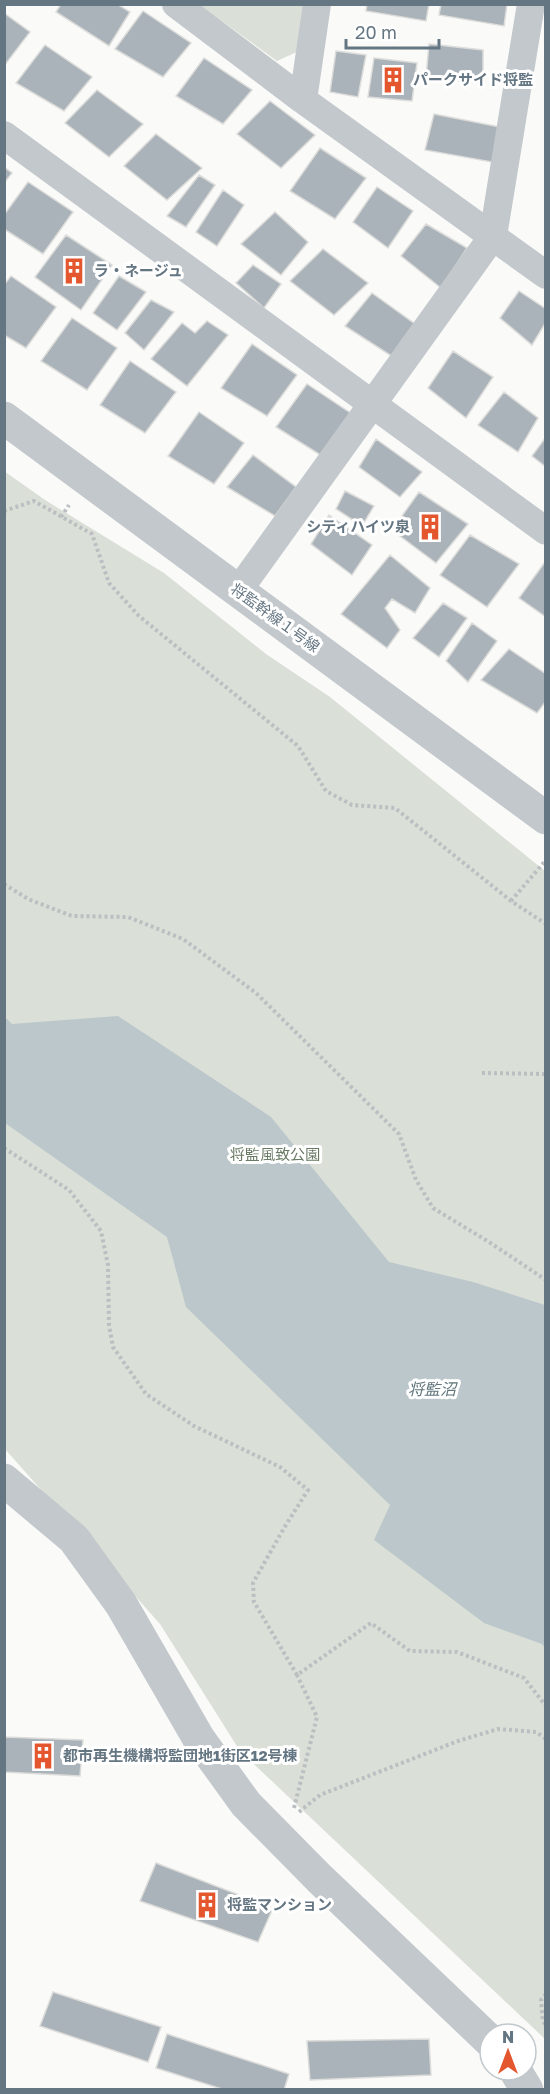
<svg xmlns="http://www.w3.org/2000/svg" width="550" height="2094" font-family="'Golos Text','Noto Sans JP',sans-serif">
<rect width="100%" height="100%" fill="#fafaf8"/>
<!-- green -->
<path fill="#dadfd7" d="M 200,5 L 307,5 L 301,50 L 277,61 Z
M 4,471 L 45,500 L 164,573 L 266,654 L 330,697 L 545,871 L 545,2039 L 240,1751 L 160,1624 L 5,1449 Z"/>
<!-- water -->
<path fill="#bbc7cb" d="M 118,1016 L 271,1117 L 389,1262 L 473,1282 L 545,1305 L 545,1648 L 542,1644 L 484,1623 L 374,1540 L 390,1505 L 186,1307 L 167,1237 L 5,1123 L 5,1017 L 12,1024 Z"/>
<!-- building -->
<path fill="#aab3b9" stroke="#dcdcda" stroke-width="1.5" d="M 61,4 L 117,4 L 130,12 L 109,46 L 56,12 Z
M 367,4 L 429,4 L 426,21 L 366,11 Z
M 441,4 L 507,4 L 504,26 L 439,15 Z
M 143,11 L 191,43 L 163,77 L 115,49 Z
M 4,13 L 30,32 L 4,66 Z
M 429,44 L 483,50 L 483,84 L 426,77 Z
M 45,45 L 92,77 L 64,111 L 16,83 Z
M 336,51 L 366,55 L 358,97 L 330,92 Z
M 204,58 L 252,90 L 223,124 L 176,96 Z
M 374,58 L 417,63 L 412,101 L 368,97 Z
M 97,90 L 143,124 L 109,157 L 65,123 Z
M 270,101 L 315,135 L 281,168 L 237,134 Z
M 434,114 L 500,127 L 492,162 L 425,150 Z
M 156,134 L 202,168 L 167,200 L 124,166 Z
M 320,148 L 366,178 L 335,219 L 290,191 Z
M 4,167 L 12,173 L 4,183 Z
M 199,175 L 215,185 L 186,227 L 167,216 Z
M 28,182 L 73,212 L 43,254 L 4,229 L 4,215 Z
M 377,187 L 413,211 L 388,248 L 353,222 Z
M 223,190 L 244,205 L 217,246 L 196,232 Z
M 275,212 L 308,242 L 281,275 L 241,244 Z
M 426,224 L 467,248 L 441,288 L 401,256 Z
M 66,235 L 112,265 L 81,310 L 35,277 Z
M 323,249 L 368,283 L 334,315 L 290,281 Z
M 253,265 L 281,284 L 264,308 L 236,283 Z
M 11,276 L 56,307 L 26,348 L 4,335 L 4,285 Z
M 119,276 L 146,292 L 117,330 L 93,313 Z
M 519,291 L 546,309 L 546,322 L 532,345 L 500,318 Z
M 372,293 L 415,324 L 393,357 L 345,326 Z
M 151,300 L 174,312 L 144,350 L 125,333 Z
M 72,318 L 117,348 L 87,390 L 41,361 Z
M 207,321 L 228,335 L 187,386 L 151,359 L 182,323 L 195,333 Z
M 252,344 L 297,375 L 267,416 L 221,388 Z
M 453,351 L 493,377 L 466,418 L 428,388 Z
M 130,361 L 176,392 L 145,433 L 100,405 Z
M 307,384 L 352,414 L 322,456 L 276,427 Z
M 504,392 L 538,418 L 518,452 L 478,425 Z
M 199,412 L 244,443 L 214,484 L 168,456 Z
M 546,437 L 546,467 L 532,456 Z
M 376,439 L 422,472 L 400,497 L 359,467 Z
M 253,455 L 296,487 L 275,516 L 227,487 Z
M 345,491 L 374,506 L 362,526 L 336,509 Z
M 419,492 L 468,524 L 436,563 L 392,530 Z
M 329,515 L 372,545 L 352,575 L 311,544 Z
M 470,535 L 519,564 L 487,607 L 440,575 Z
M 390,555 L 430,588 L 415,613 L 392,599 L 385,608 L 400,630 L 387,648 L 341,614 Z
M 545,562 L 546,563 L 546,617 L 519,598 Z
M 443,603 L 467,618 L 439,657 L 413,638 Z
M 472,623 L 497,641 L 468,682 L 446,661 Z
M 509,649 L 546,674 L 546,701 L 537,713 L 481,680 Z
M 4,1737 L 83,1740 L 80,1776 L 4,1772 Z
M 156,1863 L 273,1908 L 258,1942 L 140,1901 Z
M 53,1992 L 161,2027 L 148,2062 L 40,2026 Z
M 167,2034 L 289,2074 L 284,2090 L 225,2090 L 156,2068 Z
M 429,2039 L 431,2075 L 310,2080 L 307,2041 Z"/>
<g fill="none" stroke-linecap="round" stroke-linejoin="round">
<!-- path -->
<path stroke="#bbbfc2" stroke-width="4" stroke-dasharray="3 3" stroke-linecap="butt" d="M 4,511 L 34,501 L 92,534 L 109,583 L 139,616 L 298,746 L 326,791 L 352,805 L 395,808 L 511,901 L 546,924
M 61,517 L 69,505
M 4,884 L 28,899 L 72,916 L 128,917 L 183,939 L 256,993 L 399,1134 L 416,1180 L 433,1208 L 489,1242 L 546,1280
M 511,901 L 546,860
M 482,1073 L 546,1074
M 4,1148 L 69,1190 L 101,1231 L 108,1265 L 109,1325 L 113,1347 L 146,1394 L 194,1426 L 280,1467 L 308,1490 L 284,1528 L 253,1583 L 254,1602 L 297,1675 L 371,1623 L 410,1651 L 457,1652 L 524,1678 L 546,1706
M 294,1808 L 317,1717 L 297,1675
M 299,1812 L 320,1795 L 458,1741 L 498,1729 L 536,1732 L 546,1739
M 546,1994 L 541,2000 L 543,2022 L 546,2025"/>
<!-- minor -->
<path stroke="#c3c8cc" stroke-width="28" d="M 176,4 L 303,100 L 546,275
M 303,100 L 317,4
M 4,135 L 546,531
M 238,591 L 493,236 L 531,4"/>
<!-- tertiary -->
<path stroke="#c3c8cc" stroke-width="33" d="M 4,418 L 546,818
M 4,1480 L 74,1539 L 121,1604 L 199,1739 L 246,1804 L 319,1878 L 490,2041
M 515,2070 L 527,2090"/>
</g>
<!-- icons -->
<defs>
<g id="building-bare" transform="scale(2.07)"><path d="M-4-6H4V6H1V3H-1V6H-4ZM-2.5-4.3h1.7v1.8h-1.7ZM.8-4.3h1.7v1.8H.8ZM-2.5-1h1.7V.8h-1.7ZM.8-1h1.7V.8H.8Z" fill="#e4572e" stroke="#fff" stroke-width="2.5" paint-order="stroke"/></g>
</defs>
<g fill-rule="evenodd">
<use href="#building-bare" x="393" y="80"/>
<use href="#building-bare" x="74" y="271"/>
<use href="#building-bare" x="430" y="527"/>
<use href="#building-bare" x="43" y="1756"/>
<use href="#building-bare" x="207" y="1905"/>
</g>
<g text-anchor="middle" stroke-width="6" stroke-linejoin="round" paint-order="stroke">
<!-- poi labels -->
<g font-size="15" font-weight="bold" fill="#657683" stroke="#fff" text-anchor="start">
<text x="413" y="85">パークサイド将監</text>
<text x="94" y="276">ラ・ネージュ</text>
<text x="410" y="532" text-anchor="end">シティハイツ泉</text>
<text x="63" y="1761">都市再生機構将監団地1街区12号棟</text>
<text x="227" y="1910">将監マンション</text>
</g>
<!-- street labels -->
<g font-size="15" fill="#657683" stroke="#fff">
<text transform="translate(275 618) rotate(36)" y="5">将監幹線１号線</text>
</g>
<!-- park labels -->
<g font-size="15" fill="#687a64" stroke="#fff">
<text x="275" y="1160">将監風致公園</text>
</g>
<!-- water labels -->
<g font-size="16" font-style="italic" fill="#60757c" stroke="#fff">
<text x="432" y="1395">将監沼</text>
</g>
</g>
<!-- border -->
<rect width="550" height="2094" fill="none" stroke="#657683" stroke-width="12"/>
<!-- north arrow -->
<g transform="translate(508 2052)"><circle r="28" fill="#ffffff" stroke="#c1c8cd" stroke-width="1.5"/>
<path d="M0-4.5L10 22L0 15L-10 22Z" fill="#e4572e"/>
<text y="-9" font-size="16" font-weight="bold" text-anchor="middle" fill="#657683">N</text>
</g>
<!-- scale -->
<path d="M346 39v9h93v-9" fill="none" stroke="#657683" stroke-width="3"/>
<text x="355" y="39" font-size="18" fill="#657683" stroke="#ffffff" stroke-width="4.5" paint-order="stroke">20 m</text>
</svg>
